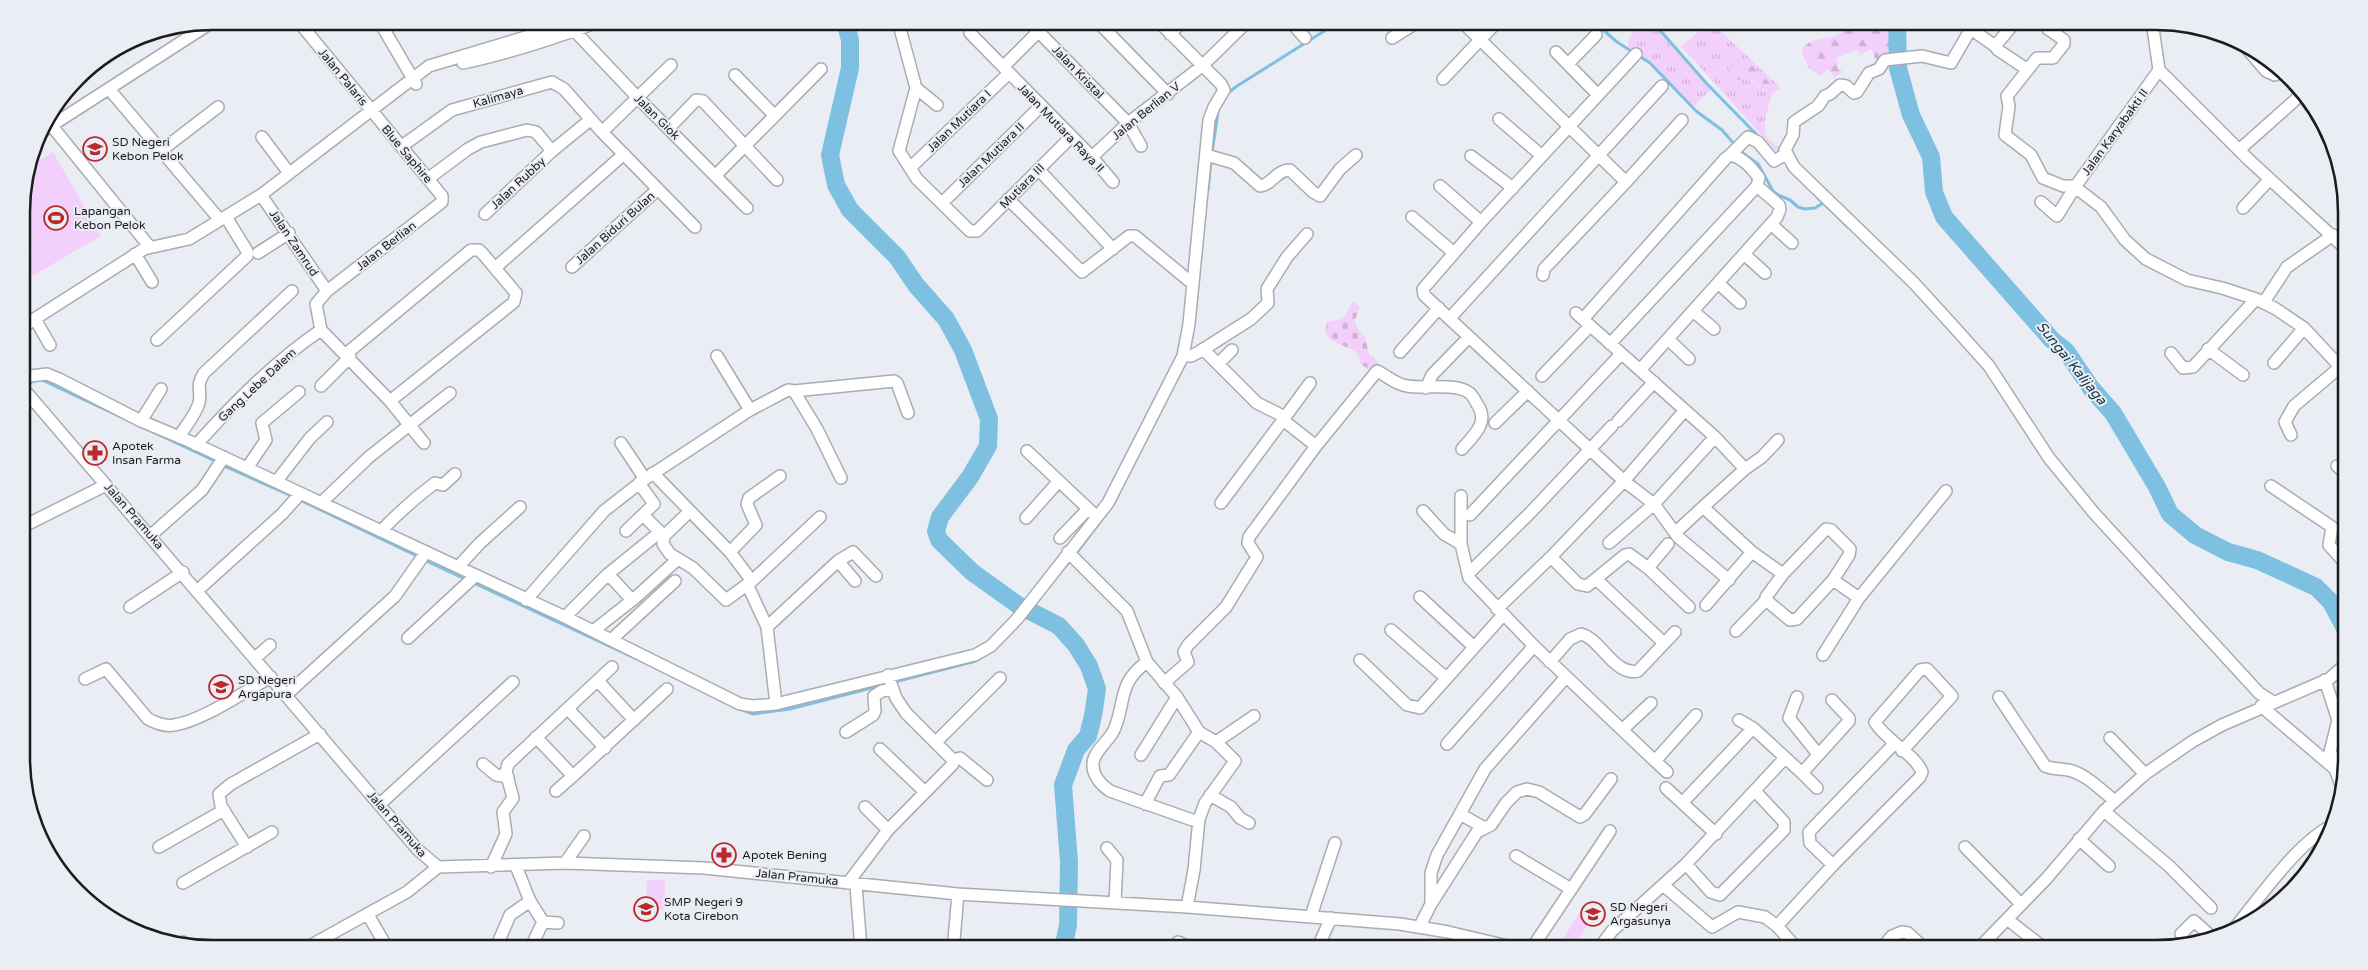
<svg xmlns="http://www.w3.org/2000/svg" width="2368" height="970" font-family="'Varela Round',sans-serif">
<defs>
<pattern id="grass-tufts" width="24" height="20" patternUnits="userSpaceOnUse" patternTransform="scale(1.25)"><rect width="24" height="20" fill="#f3cffc"/><path d="M3 7l-1-3M5 7V3M7 7l1-3M15 17l-1-3M17 17v-4M19 17l1-3" fill="none" stroke="#d0b1d8"/></pattern>
<pattern id="forest-firs" width="22" height="20" patternUnits="userSpaceOnUse" patternTransform="scale(1.25)"><rect width="22" height="20" fill="#f3cffc"/><path d="M5 1l3.5 6h-7zM16 11l3.5 6h-7z" fill="#d0b1d8"/></pattern>
<pattern id="cemetery-stones" width="16" height="16" patternUnits="userSpaceOnUse" patternTransform="scale(1.25)"><rect width="16" height="16" fill="#f3cffc"/><path d="M2 7V4a2 2 0 0 1 4 0v3zM10 15v-3a2 2 0 0 1 4 0v3z" fill="#d0b1d8"/></pattern>
</defs>
<rect width="100%" height="100%" fill="#ebedf4"/>
<!-- grass -->
<path fill="url(#grass-tufts)" d="M 1651,21 L 1711,89 L 1693,107 L 1650,63 L 1628,48 L 1629,39 L 1639,22 Z
M 1711,22 L 1781,88 L 1777,90 L 1744,62 L 1738,66 L 1740,79 C 1754,79 1760,89 1772,94 C 1769,105 1759,131 1769,140 C 1773,144 1778,146 1782,149 L 1779,154 L 1681,46 Z"/>
<!-- forest -->
<path fill="url(#forest-firs)" d="M 1848,21 L 1886,21 L 1891,58 L 1879,67 L 1871,49 L 1860,55 L 1857,49 L 1836,58 L 1838,68 L 1842,71 L 1835,78 L 1828,69 L 1820,76 L 1809,68 L 1801,51 C 1811,35 1825,42 1839,34 C 1844,32 1846,25 1848,21 Z
M 1744,62 L 1748,62 L 1777,90 L 1772,94 L 1762,89 L 1753,81 L 1732,79 L 1728,75 L 1728,69 Z"/>
<!-- cemetery -->
<path fill="url(#cemetery-stones)" d="M 1354,301 L 1360,307 L 1355,320 L 1357,328 L 1365,337 L 1369,354 L 1378,362 L 1370,371 L 1360,363 C 1363,346 1330,347 1325,333 L 1327,322 L 1342,319 Z"/>
<!-- pitch -->
<path fill="#f3cffc" d="M 53,152 L 101,236 L 22,282 L 22,199 L 31,165 Z
M 647,880 L 665,880 L 664,910 L 646,910 Z
M 1580,912 L 1591,920 L 1574,946 L 1563,939 Z"/>
<g fill="none" stroke-linecap="round" stroke-linejoin="round">
<!-- stream -->
<path stroke="#7ec0e2" stroke-width="3" d="M 1593,21 L 1617,42 L 1650,63 L 1696,111 L 1722,130 L 1735,145
M 1652,21 L 1707,84 L 1760,138
M 1227,94 L 1237,86 L 1340,21
M 1740,151 L 1758,164 L 1773,191 L 1778,195 L 1790,200 L 1798,207 L 1805,209 L 1815,208 L 1823,203
M 1212,153 L 1218,112
M 1208,190 L 1211,159
M 1818,198 L 1848,227
M 25,388 L 33,381 L 42,380 L 217,462
M 224,466 L 294,497
M 300,500 L 419,557
M 1075,555 L 1112,506
M 424,560 L 465,579
M 1062,570 L 1071,560
M 476,584 L 654,667
M 1027,615 L 1035,604
M 738,708 L 753,714 L 790,709 L 976,661 L 993,650"/>
<!-- river -->
<path stroke="#7ec0e2" stroke-width="18" d="M 845,21 L 850,40 L 850,68 L 830,155 L 836,185 L 850,210 L 897,257 L 916,285 L 946,319 L 963,350 L 989,419 L 988,446 L 970,477 L 940,517 L 936,531 L 939,540 L 972,572 L 1018,605 L 1059,626 L 1076,645 L 1089,666 L 1097,689 L 1093,716 L 1088,736 L 1076,750 L 1063,785 L 1069,862 L 1068,925 L 1063,949
M 1897,21 L 1898,68 L 1911,115 L 1931,157 L 1934,192 L 1944,217 L 2052,340 L 2066,351 L 2091,388 L 2113,413 L 2157,487 L 2170,514 L 2195,535 L 2228,552 L 2257,560 L 2316,587 L 2331,602 L 2346,630"/>
<!-- minor casing -->
<g stroke="#aaacb2" stroke-width="14">
<path id="minor" d="M 298,21 L 442,196 L 442,202 L 327,291 L 316,304 L 321,330 L 390,401 L 424,443
M 379,21 L 416,84
M 898,21 L 916,88 L 899,151 L 917,179 L 970,231 L 977,231 L 1071,137
M 1028,21 L 1128,123 L 1141,146
M 1097,21 L 1168,94
M 1290,21 L 1305,38
M 1461,21 L 1626,182 L 1544,269 L 1543,275
M 1985,21 L 1969,32 L 1951,63 L 1922,56 L 1885,60 L 1879,69 L 1869,73 L 1857,92 L 1854,93 L 1846,86 L 1840,85 L 1830,94 L 1825,96 L 1818,106 L 1794,122 L 1793,135 L 1785,150 L 1794,167 L 1914,283 L 1955,328 L 1989,366 L 2049,458 L 2094,513 L 2259,693 L 2273,702
M 2016,21 L 1995,46 L 1998,50 L 2025,68 L 2030,67
M 2043,21 L 2048,29 L 2064,40 L 2064,44 L 2053,58 L 2037,58 L 2007,96 L 2009,106 L 2005,135 L 2031,155 L 2043,178 L 2063,186 L 2075,186
M 2152,21 L 2159,70 L 2248,159 L 2345,248
M 569,25 L 638,98 L 747,208
M 1971,29 L 1995,46
M 970,33 L 1092,157 L 1113,182
M 1170,34 L 1183,21
M 1392,38 L 1419,21
M 2243,44 L 2266,71 L 2275,75 L 2282,71
M 1556,52 L 1598,95
M 463,63 C 506,54 549,40 590,25 L 589,21
M 1568,64 L 1596,35
M 1004,66 L 1049,21
M 2159,70 L 2075,187 L 2101,207 L 2125,240 L 2146,259 L 2187,280 L 2222,288 L 2256,299 L 2276,309 L 2304,328 L 2346,373
M 735,75 L 774,115
M 1443,79 L 1498,21
M 916,88 L 937,105
M 109,89 L 220,220
M 1499,119 L 1542,156
M 51,125 L 149,246
M 669,128 L 696,100 L 703,101 L 777,180
M 602,132 L 695,227
M 40,133 L 214,21
M 262,137 L 289,173
M 402,146 L 452,110 L 552,82 L 564,89 L 602,132 L 671,65
M 162,150 L 218,107
M 2239,150 L 2304,92
M 1206,155 L 1234,163 L 1260,186 C 1272,185 1276,170 1290,170 L 1313,192 L 1320,196 L 1340,169 L 1356,155
M 1730,155 L 1748,137 L 1758,142 L 1774,161 L 1786,154
M 1471,156 L 1513,188
M 1092,157 L 1128,123 L 1202,66 L 1248,21
M 910,168 L 1008,74
M 1039,170 L 1113,249
M 716,175 L 821,69
M 429,178 L 468,149 L 481,142 L 527,130 L 536,132 L 552,151
M 1626,182 L 1682,120
M 1440,186 L 1481,222
M 261,195 L 327,291
M 1008,199 L 1082,272 L 1129,236 L 1135,236 L 1193,284
M 943,202 L 1040,107
M 2041,202 L 2057,216 L 2075,187
M 2243,208 L 2270,179
M 485,214 L 552,151 L 590,120
M 1412,217 L 1454,253
M 1771,224 L 1792,243
M 258,253 L 289,233
M 135,254 L 152,282
M 1744,254 L 1765,273
M 572,267 L 658,189
M 495,268 L 624,154
M 1718,283 L 1740,303
M 2264,302 L 2287,267 L 2333,235
M 1693,311 L 1714,329
M 1576,313 L 1715,437 L 1745,469 L 1703,507 L 1752,552 L 1783,574 L 1766,597 L 1766,600 L 1790,620 L 1797,619 L 1833,580 L 1859,598 L 1946,491
M 1450,318 L 1662,86
M 35,319 L 50,345
M 1583,319 L 1725,159 L 1730,155 C 1742,157 1752,168 1759,178 L 1757,186 L 1610,344
M 22,327 L 144,249 L 189,239 L 261,195 L 429,66 L 579,21
M 1668,339 L 1689,359
M 157,340 L 247,256 L 247,251 L 226,217
M 1203,349 L 1257,403 L 1285,417
M 2208,349 L 2243,375
M 1400,352 L 1439,308
M 2171,353 L 2183,368 L 2193,367 L 2256,299
M 346,354 L 471,250 L 479,250 L 483,254 L 516,293 L 514,302 L 390,401
M 717,356 L 750,410
M 1183,356 L 1191,356 L 1199,352 L 1251,319 L 1268,303 L 1267,289 L 1287,257 L 1307,234
M 1219,363 L 1232,350
M 2274,363 L 2304,328
M 1640,370 L 1777,217 L 1780,209 L 1779,205 L 1757,186
M 1542,376 L 1590,326
M 22,377 L 47,374 L 59,379 L 141,421 L 189,441 L 565,617 L 740,704 L 753,706 L 776,704 L 975,655 L 991,646 L 1017,619 L 1108,503 L 1183,356 L 1189,324 L 1209,120 L 1214,107 L 1224,90 L 1221,84 L 1158,21
M 321,386 L 350,357
M 22,387 L 418,850 L 438,867 L 565,863 L 704,868 L 958,894 L 1187,907 L 1400,924 L 1448,932 L 1516,948
M 1426,388 L 1432,375 L 1469,337
M 794,391 L 894,381 L 897,383 L 908,413
M 1685,410 L 1624,481 L 1654,504 L 1678,537 L 1729,580
M 1283,420 L 1310,383
M 141,421 L 161,389
M 1618,421 L 1654,382
M 1495,423 L 1528,391
M 1612,426 L 1530,513 L 1468,574 L 1469,578 L 1534,646 L 1655,761 L 1696,715
M 2291,435 L 2285,422 L 2294,406 L 2339,368
M 179,437 C 185,427 196,414 199,403 C 202,390 195,387 204,373 L 292,291
M 621,443 L 645,479
M 196,445 C 234,403 275,361 321,330
M 1027,451 L 1096,516
M 2337,466 L 2346,474
M 247,468 L 266,440 L 262,423 L 299,392
M 1745,469 L 1762,457 L 1778,440
M 653,473 L 690,511
M 276,482 L 310,438 L 327,422
M 2271,486 L 2332,527 L 2329,545 L 2346,564
M 1461,496 L 1461,544 L 1468,574
M 321,503 L 369,457 L 450,393
M 1221,503 L 1283,420 L 1316,446 L 1377,371 C 1388,376 1394,384 1407,386 C 1424,389 1455,383 1468,392 C 1472,394 1475,400 1477,404 C 1490,422 1474,435 1462,449
M 1423,511 L 1444,534 L 1461,544
M 643,515 L 664,536 L 690,511 L 730,552 L 752,581
M 1470,515 L 1621,354
M 1026,518 L 1059,481
M 22,527 L 106,485
M 381,531 C 398,513 415,498 435,483 L 443,485 L 455,474
M 626,531 L 654,504 L 639,483
M 1675,533 L 1703,507
M 150,536 L 202,490 L 224,457
M 664,536 L 663,544 L 670,554 L 693,568 L 726,600 L 752,581 L 820,517
M 1060,538 L 1088,509
M 1609,543 L 1654,504 L 1715,437
M 730,552 L 756,525 L 747,504 L 749,498 L 780,476
M 1068,552 L 1127,611 L 1147,662 L 1177,697 L 1199,732 L 1216,742 L 1235,761 L 1205,803 L 1199,819 L 1194,870 L 1187,907
M 1551,557 L 1578,584 L 1587,586 L 1625,555 L 1629,554 L 1648,568 L 1689,607
M 838,561 L 855,581
M 458,567 L 480,543 L 520,507
M 1648,568 L 1668,544
M 608,574 L 632,600
M 1783,574 L 1826,529 L 1831,530 L 1850,549 L 1849,555 L 1833,580
M 1596,579 L 1664,643
M 747,584 L 767,627 L 776,704
M 198,590 L 282,514 L 300,494
M 1420,597 L 1474,647
M 526,600 L 604,511 L 645,479 L 750,410 L 788,390 L 794,391 L 817,429 L 841,478
M 1706,605 L 1752,552
M 130,607 L 183,572
M 1497,609 L 1551,557 L 1624,481 L 1424,295 L 1423,289 L 1481,222 L 1636,54
M 565,617 L 608,574 L 660,532
M 767,627 L 838,561 L 853,552 L 876,576
M 1391,630 L 1446,678
M 593,631 L 635,598 L 678,559
M 1736,631 L 1766,600
M 408,638 L 475,576
M 611,640 L 675,581
M 1823,655 L 1859,598
M 255,658 L 270,645
M 1360,660 L 1407,705 L 1420,708 L 1503,615
M 1147,662 C 1117,683 1126,703 1114,730 C 1109,741 1094,751 1093,763 C 1092,775 1101,785 1110,791 L 1198,822
M 1550,662 L 1570,639 L 1581,634 C 1601,639 1614,676 1638,671 L 1675,632
M 85,679 L 106,669 L 148,719 C 156,723 165,727 174,725 C 202,721 245,691 271,677
M 2325,680 L 2338,720 L 2330,752 L 2340,767
M 598,681 L 634,720
M 1164,683 L 1188,662 L 1184,652 L 1188,645 L 1226,607 L 1257,557 L 1248,543 L 1249,537 L 1316,446
M 286,695 L 395,596 L 426,552
M 1797,697 L 1789,718 L 1818,754
M 1999,697 L 2045,766 C 2054,770 2063,768 2072,771 C 2088,776 2102,791 2115,801
M 2261,706 L 2335,769 L 2341,785
M 568,709 L 605,748
M 1739,720 L 1753,728 L 1802,773 L 1849,721 L 1849,718 L 1832,700
M 1623,729 L 1651,703
M 846,732 L 873,715 L 875,711 L 874,696 L 882,691 L 893,689
M 536,737 L 573,776 L 667,689
M 2110,738 L 2145,774
M 936,742 L 1000,678
M 1216,742 L 1254,716
M 1447,744 L 1534,646
M 880,749 L 925,792
M 1141,755 L 1177,697
M 953,761 L 960,758 L 987,780
M 1655,761 L 1667,772
M 483,764 L 496,775 L 508,777
M 1802,773 L 1817,788
M 1666,788 L 1716,834
M 556,791 L 573,776
M 1210,795 L 1231,807 L 1240,818 L 1249,823
M 1683,802 L 1753,728
M 380,804 L 513,682
M 1145,804 L 1160,776 L 1169,775 L 1199,732
M 865,807 L 888,830
M 2104,811 L 2169,866 L 2211,908
M 1460,814 L 1483,827
M 2079,839 L 2109,866
M 159,847 L 224,810
M 247,847 L 221,806 L 219,794 L 231,784 L 320,734
M 1965,847 L 2021,904
M 1107,848 L 1117,860 L 1115,903
M 1516,856 L 1571,889
M 565,863 L 584,836
M 1686,864 L 1711,892 L 1720,895 L 1784,830 L 1784,822 L 1755,791
M 1833,865 L 1810,843 L 1809,832 L 1895,743
M 516,866 L 530,901 L 543,922 L 530,949
M 491,867 L 506,834 L 503,812 L 513,798 L 506,772 L 508,764 L 612,667
M 183,883 L 272,832
M 848,883 L 888,830 L 953,764 L 952,759 L 906,713 L 896,698 L 888,675
M 856,885 L 861,949
M 1663,885 L 1712,927 L 1738,912 L 1765,917 L 1777,926 L 1833,865 L 1920,777 L 1922,772 C 1915,754 1886,741 1875,722 L 1920,670 L 1927,669 L 1952,696 L 1902,751
M 1431,904 L 1477,832 L 1491,825 L 1506,803 L 1517,792 L 1527,789 L 1539,792 L 1580,817 L 1585,814 L 1611,779
M 368,915 L 388,949
M 1311,916 L 1335,843
M 2007,919 L 2044,948
M 543,922 L 558,923
M 1420,926 L 1431,904 L 1431,873 L 1437,855 L 1485,769 L 1566,677
M 1777,926 L 1792,943
M 2233,930 C 2259,899 2297,842 2333,825
M 2181,934 L 2194,921 L 2214,939
M 954,940 L 958,894
M 183,942 L 183,943
M 1178,942 L 1195,949
M 498,943 L 510,915 L 530,901
M 1532,948 L 1610,831
M 1599,948 L 1612,931 L 1686,864 L 1785,758
M 1882,948 L 1892,936 L 1902,932 L 1908,933 L 1924,948
M 1979,948 L 2046,879 L 2104,811 L 2145,774 L 2193,741 L 2222,725 L 2329,679 L 2346,664
M 304,949 L 407,892 L 438,867
M 1317,949 L 1331,918"/>
</g>
<!-- minor -->
<use href="#minor" stroke="#fff" stroke-width="11"/>
</g>
<!-- icons -->
<defs>
<g id="school-ring" transform="scale(1.25)"><circle r="9.5" fill="#ebedf4" stroke="#ba2a2d" stroke-width="1.5"/><path d="M0-5L7-2L0 1L-7-2ZM-4 1L0 2.5L4 1V4Q0 6-4 4Z" fill="#ba2a2d"/></g>
<g id="stadium-ring" transform="scale(1.25)"><circle r="9.5" fill="#ebedf4" stroke="#ba2a2d" stroke-width="1.5"/><path d="M0-5a6.5 5 0 1 0 0 10a6.5 5 0 1 0 0-10ZM-3.5-1.8h7v3.6h-7Z" fill="#ba2a2d"/></g>
<g id="pharmacy-ring" transform="scale(1.25)"><circle r="9.5" fill="#ebedf4" stroke="#ba2a2d" stroke-width="1.5"/><path d="M-2-6h4v4h4v4h-4v4h-4v-4h-4v-4h4Z" fill="#ba2a2d"/></g>
</defs>
<g fill-rule="evenodd">
<use href="#school-ring" x="95" y="149"/>
<use href="#stadium-ring" x="56" y="218"/>
<use href="#pharmacy-ring" x="95" y="453"/>
<use href="#school-ring" x="221" y="687"/>
<use href="#pharmacy-ring" x="724" y="855"/>
<use href="#school-ring" x="646" y="909"/>
<use href="#school-ring" x="1593" y="914"/>
</g>
<g text-anchor="middle" stroke-width="4" stroke-linejoin="round" paint-order="stroke">
<!-- street labels -->
<g font-size="12" fill="#1c1c1f" stroke="#ebedf4">
<text transform="translate(1078 72) rotate(46)" y="4">Jalan Kristal</text>
<text transform="translate(343 77) rotate(51)" y="4">Jalan Palaris</text>
<text transform="translate(498 97) rotate(-16)" y="4">Kalimaya</text>
<text transform="translate(1146 111) rotate(-39)" y="4">Jalan Berlian V</text>
<text transform="translate(657 117) rotate(45)" y="4">Jalan Giok</text>
<text transform="translate(959 121) rotate(-44)" y="4">Jalan Mutiara I</text>
<text transform="translate(1061 128) rotate(46)" y="4">Jalan Mutiara Raya II</text>
<text transform="translate(2115 132) rotate(-54)" y="4">Jalan Karyabakti II</text>
<text transform="translate(407 154) rotate(50)" y="4">Blue Saphire</text>
<text transform="translate(991 155) rotate(-44)" y="4">Jalan Mutiara II</text>
<text transform="translate(518 183) rotate(-43)" y="4">Jalan Rubby</text>
<text transform="translate(1022 186) rotate(-45)" y="4">Mutiara III</text>
<text transform="translate(615 228) rotate(-42)" y="4">Jalan Biduri Bulan</text>
<text transform="translate(294 243) rotate(56)" y="4">Jalan Zamrud</text>
<text transform="translate(386 246) rotate(-38)" y="4">Jalan Berlian</text>
<text transform="translate(257 385) rotate(-43)" y="4">Gang Lebe Dalem</text>
<text transform="translate(134 516) rotate(49)" y="4">Jalan Pramuka</text>
<text transform="translate(397 824) rotate(49)" y="4">Jalan Pramuka</text>
<text transform="translate(797 877) rotate(6)" y="4">Jalan Pramuka</text>
</g>
<!-- poi labels -->
<g font-size="12" fill="#1c1c1f" stroke="#ebedf4" text-anchor="start">
<text x="112" y="146">SD Negeri<tspan x="112" dy="14">Kebon Pelok</tspan></text>
<text x="74" y="215">Lapangan<tspan x="74" dy="14">Kebon Pelok</tspan></text>
<text x="112" y="450">Apotek<tspan x="112" dy="14">Insan Farma</tspan></text>
<text x="238" y="684">SD Negeri<tspan x="238" dy="14">Argapura</tspan></text>
<text x="742" y="859">Apotek Bening</text>
<text x="664" y="906">SMP Negeri 9<tspan x="664" dy="14">Kota Cirebon</tspan></text>
<text x="1610" y="911">SD Negeri<tspan x="1610" dy="14">Argasunya</tspan></text>
</g>
<!-- water labels -->
<g font-size="14" font-style="italic" fill="#123140" stroke="#ebedf4">
<text transform="translate(2072 363) rotate(51)" y="5">Sungai Kalijaga</text>
</g>
</g>
<!-- crop -->
<path d="M0 0H2368V970H0ZM212 30H2156A182 182 0 0 1 2338 212V758A182 182 0 0 1 2156 940H212A182 182 0 0 1 30 758V212A182 182 0 0 1 212 30Z" fill="#ebedf4" fill-rule="evenodd"/>
<path fill="none" stroke="#1c1c1f" stroke-width="2.5" d="M212 30H2156A182 182 0 0 1 2338 212V758A182 182 0 0 1 2156 940H212A182 182 0 0 1 30 758V212A182 182 0 0 1 212 30Z"/>
</svg>
